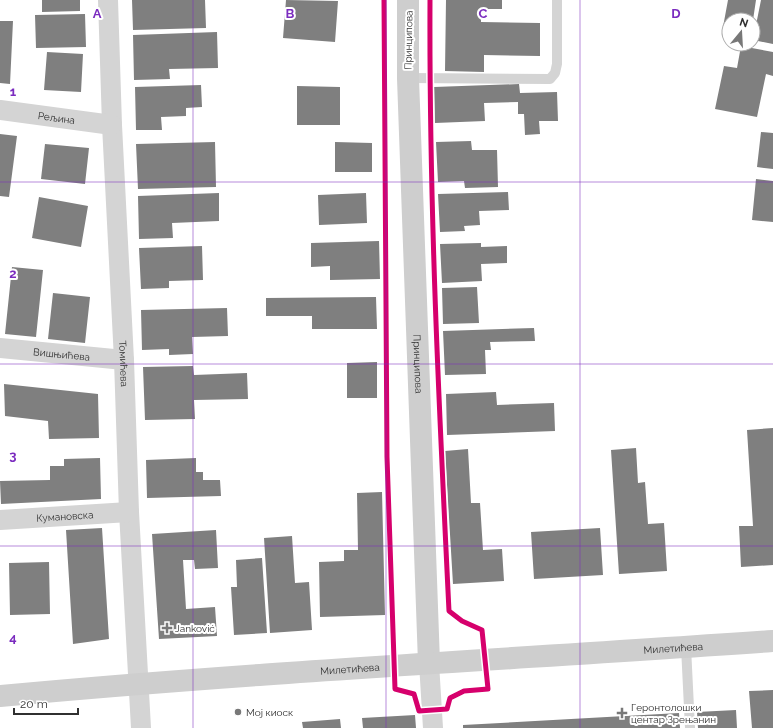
<svg xmlns="http://www.w3.org/2000/svg" width="773" height="728" font-family="Raleway,sans-serif">
<rect width="100%" height="100%" fill="#fff"/>
<!-- building -->
<path fill="#7f7f7f" d="M 42,0 L 80,0 L 80,11 L 42,12 Z
M 132,0 L 205,0 L 206,28 L 133,30 Z
M 286,0 L 338,1 L 335,42 L 283,38 Z
M 446,0 L 502,0 L 502,9 L 481,9 L 481,22 L 540,23 L 540,56 L 484,55 L 484,72 L 445,71 Z
M 728,0 L 756,0 L 753,20 L 729,20 L 729,28 L 723,27 Z
M 761,0 L 773,0 L 773,44 L 753,40 Z
M 85,14 L 86,47 L 36,48 L 35,15 Z
M 0,21 L 13,21 L 10,84 L 0,83 Z
M 217,32 L 218,68 L 169,69 L 170,79 L 134,80 L 133,35 Z
M 741,46 L 773,52 L 773,76 L 766,74 L 757,117 L 715,109 L 724,66 L 737,68 Z
M 47,52 L 83,54 L 81,92 L 44,90 Z
M 519,84 L 520,93 L 557,92 L 558,121 L 539,121 L 540,134 L 525,135 L 524,114 L 518,114 L 518,102 L 484,103 L 485,121 L 435,123 L 434,87 Z
M 201,85 L 202,107 L 186,108 L 186,116 L 161,117 L 162,130 L 136,130 L 135,87 Z
M 297,86 L 340,87 L 340,125 L 297,125 Z
M 761,132 L 773,133 L 773,169 L 757,167 Z
M 0,134 L 17,136 L 9,197 L 0,196 Z
M 471,141 L 472,150 L 497,150 L 498,187 L 465,188 L 464,181 L 438,182 L 436,142 Z
M 215,142 L 216,187 L 138,189 L 136,144 Z
M 335,142 L 372,143 L 372,172 L 335,172 Z
M 45,144 L 89,148 L 85,184 L 41,179 Z
M 756,179 L 773,181 L 773,222 L 752,220 Z
M 508,192 L 509,210 L 479,211 L 480,225 L 464,226 L 465,231 L 440,232 L 438,194 Z
M 219,193 L 219,221 L 172,223 L 173,238 L 139,239 L 138,196 Z
M 366,193 L 367,223 L 319,225 L 318,195 Z
M 39,197 L 88,206 L 81,247 L 32,238 Z
M 379,241 L 380,279 L 330,280 L 330,266 L 311,267 L 311,243 Z
M 481,243 L 481,247 L 507,246 L 507,263 L 481,264 L 482,281 L 442,283 L 440,244 Z
M 202,246 L 203,280 L 169,281 L 169,288 L 141,289 L 139,248 Z
M 12,267 L 43,270 L 36,337 L 5,334 Z
M 477,287 L 479,323 L 443,324 L 442,288 Z
M 53,293 L 90,297 L 85,343 L 48,339 Z
M 376,297 L 377,329 L 312,329 L 312,316 L 266,316 L 266,298 Z
M 227,308 L 228,336 L 192,337 L 193,354 L 169,355 L 169,349 L 142,350 L 141,310 Z
M 534,328 L 535,341 L 490,342 L 491,350 L 485,350 L 486,374 L 445,375 L 443,331 Z
M 377,362 L 377,398 L 347,398 L 347,363 Z
M 193,366 L 194,375 L 247,373 L 248,399 L 194,400 L 195,419 L 145,420 L 143,367 Z
M 4,384 L 98,394 L 99,438 L 49,439 L 48,421 L 5,416 Z
M 496,392 L 497,405 L 554,403 L 555,431 L 447,435 L 446,394 Z
M 773,428 L 773,565 L 741,567 L 739,526 L 753,526 L 747,430 Z
M 636,448 L 638,483 L 645,482 L 648,524 L 664,523 L 667,571 L 619,574 L 611,450 Z
M 468,449 L 471,503 L 480,503 L 483,550 L 502,549 L 504,581 L 453,584 L 445,451 Z
M 100,458 L 101,499 L 1,504 L 0,481 L 50,480 L 50,466 L 64,466 L 64,459 Z
M 196,458 L 196,472 L 203,472 L 203,480 L 220,480 L 221,496 L 147,498 L 146,460 Z
M 382,492 L 385,615 L 320,617 L 319,562 L 344,561 L 344,550 L 358,550 L 357,493 Z
M 102,528 L 109,639 L 73,644 L 66,530 Z
M 600,528 L 603,575 L 534,579 L 531,532 Z
M 216,530 L 218,568 L 195,569 L 194,560 L 183,560 L 186,609 L 215,607 L 217,636 L 159,639 L 152,534 Z
M 292,536 L 295,583 L 309,582 L 312,630 L 270,633 L 264,538 Z
M 262,558 L 267,633 L 234,635 L 231,587 L 237,587 L 236,560 Z
M 49,562 L 50,614 L 10,615 L 9,563 Z
M 773,690 L 773,728 L 752,728 L 749,691 Z
M 736,710 L 737,728 L 698,728 L 697,712 Z
M 679,713 L 680,728 L 463,728 L 463,725 Z
M 415,715 L 416,728 L 363,728 L 362,718 Z
M 340,719 L 341,728 L 303,728 L 302,722 Z"/>
<g fill="none" stroke-linecap="round" stroke-linejoin="round">
<!-- lane -->
<path stroke="#d4d4d4" stroke-width="10" d="M 408,78 L 550,79 L 555,73 L 557,64 L 557,0
M 686,647 L 690,728"/>
<!-- street -->
<g stroke="#d4d4d4" stroke-width="20">
<path id="s1" d="M 108,0 L 112,125 L 124,360 L 129,512 L 141,728"/>
<path id="s2" d="M 0,110 L 112,125"/>
<path id="s3" d="M 0,348 L 124,360"/>
<path id="s4" d="M 0,520 L 129,512"/>
<path d="M 429,663 L 433,728"/>
</g>
<!-- secondary -->
<g stroke="#cecece" stroke-width="22">
<path id="s5" d="M 408,0 L 408,78 L 429,663"/>
<path id="s6" d="M 0,696 C 257,672 515,659 773,641"/>
</g>
<!-- cycleway casing -->
<g stroke="#fff" stroke-width="8">
<path id="cycleway" d="M 384,0 L 387,457 L 395,689 L 414,694 L 419,711 L 447,709 L 450,698 L 464,691 L 488,689 L 482,630 L 462,621 L 449,611 C 439,407 429,204 430,0"/>
</g>
<!-- cycleway -->
<use href="#cycleway" stroke="#d6006c" stroke-width="5"/>
</g>
<!-- grid -->
<path fill="none" stroke="#7b2cbf" stroke-width="1" stroke-opacity="0.55" d="M 193,0 L 193,728M 386,0 L 386,728M 580,0 L 580,728M 0,182 L 773,182M 0,364 L 773,364M 0,546 L 773,546"/>
<!-- markers -->
<g fill="#787878" stroke="#fff" stroke-width="1.5">
<path d="M165 622h4v4h4v4h-4v4h-4v-4h-4v-4h4z"/>
<circle cx="238" cy="712" r="4"/>
<path d="M620 707h4v4h4v4h-4v4h-4v-4h-4v-4h4z"/>
</g>
<g text-anchor="middle" stroke-width="4" stroke-linejoin="round" paint-order="stroke">
<!-- street labels -->
<g font-size="10" fill="#303030" stroke="#fff">
<text transform="translate(408 40) rotate(-89)" y="4">Принципова</text>
<text dy="4" stroke="none"><textPath href="#s2" startOffset="57">Рељина</textPath></text>
<text dy="4" stroke="none"><textPath href="#s3" startOffset="62">Вишњићева</textPath></text>
<text dy="4" stroke="none"><textPath href="#s1" startOffset="364">Томићева</textPath></text>
<text dy="4" stroke="none"><textPath href="#s5" startOffset="364">Принципова</textPath></text>
<text dy="4" stroke="none"><textPath href="#s4" startOffset="65">Кумановска</textPath></text>
<text dy="4" stroke="none"><textPath href="#s6" startOffset="675">Милетићева</textPath></text>
<text dy="4" stroke="none"><textPath href="#s6" startOffset="351">Милетићева</textPath></text>
</g>
<!-- poi labels -->
<g font-size="10" fill="#303030" stroke="#fff" text-anchor="start">
<text x="175" y="632">Janković</text>
<text x="631" y="711">Геронтолошки<tspan x="631" dy="12">центар Зрењанин</tspan></text>
<text x="246" y="716">Мој киоск</text>
</g>
</g>
<g font-size="13" text-anchor="middle" font-weight="bold" fill="#7b2cbf" stroke="#fff" stroke-width="4" stroke-linejoin="round" paint-order="stroke">
<text x="97" y="18">A</text>
<text x="290" y="18">B</text>
<text x="483" y="18">C</text>
<text x="676" y="18">D</text>
<text x="13" y="96">1</text>
<text x="13" y="278">2</text>
<text x="13" y="460">3</text>
<text x="13" y="642">4</text>
</g>
<!-- north arrow -->
<g transform="translate(741 32) rotate(18)"><circle r="19" fill="#ffffff" stroke="#acacac"/>
<path d="M0-3L7 15L0 10L-7 15Z" fill="#787878"/>
<text y="-6" font-size="11" font-weight="bold" text-anchor="middle" fill="#303030">N</text>
</g>
<!-- scale -->
<path d="M14 708v6h64v-6" fill="none" stroke="#303030" stroke-width="2"/>
<text x="20" y="708" font-size="12" fill="#303030" stroke="#ffffff" stroke-width="3" paint-order="stroke">20 m</text>
</svg>
